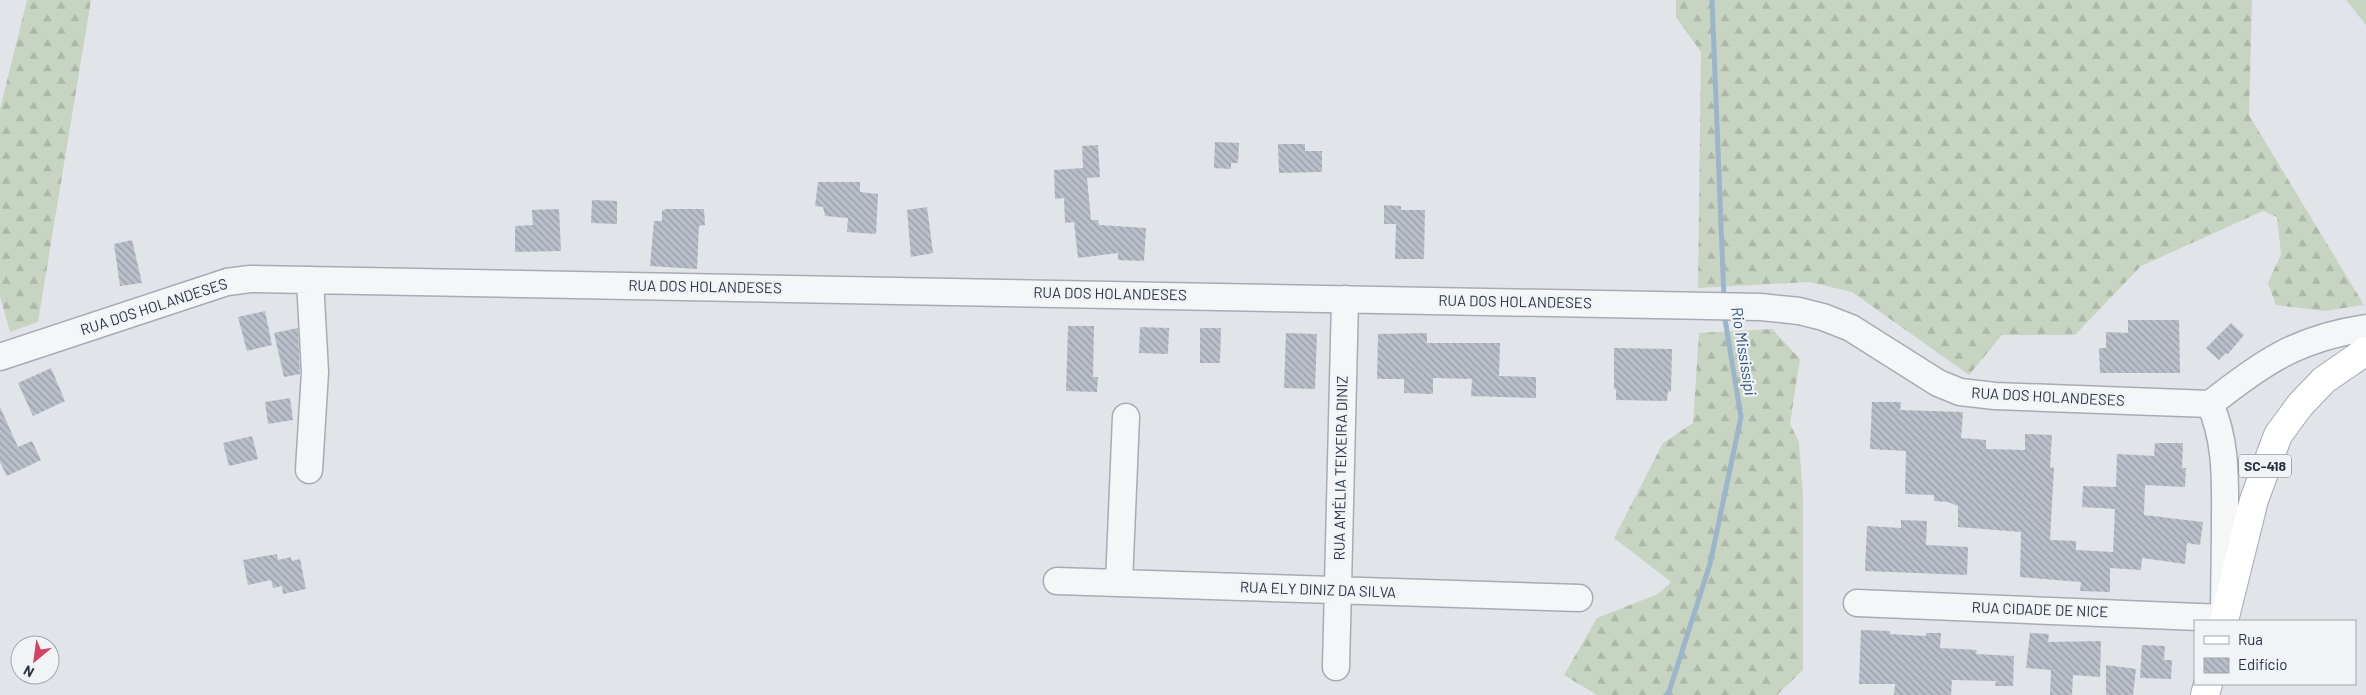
<svg xmlns="http://www.w3.org/2000/svg" width="2366" height="695" font-family="Barlow,sans-serif">
<defs>
<pattern id="forest-firs" width="22" height="20" patternUnits="userSpaceOnUse" patternTransform="scale(1.25)"><rect width="22" height="20" fill="#c8d4c2"/><path d="M5 1l3.5 6h-7zM16 11l3.5 6h-7z" fill="#acb7a8"/></pattern>
<pattern id="building-back-hatch" width="6" height="6" patternUnits="userSpaceOnUse" patternTransform="scale(1.25)"><rect width="6" height="6" fill="#b8bfc8"/><path d="M-1 5l2 2M0 0l6 6M5-1l2 2" fill="none" stroke="#969ca4"/></pattern>
</defs>
<rect width="100%" height="100%" fill="#e1e5ea"/>
<!-- forest -->
<path fill="url(#forest-firs)" d="M 27,0 L 91,0 L 38,322 L 10,332 L 0,296 L 0,109 Z
M 1676,0 L 2252,0 L 2249,115 L 2364,305 L 2324,311 L 2276,305 L 2268,283 L 2281,254 L 2277,217 L 2263,211 L 2141,266 L 2075,335 L 2002,335 L 1969,375 L 1852,292 L 1809,282 L 1698,288 L 1701,52 L 1676,17 Z
M 2346,0 L 2366,0 L 2366,25 Z
M 1772,329 L 1800,359 L 1790,424 L 1799,442 L 1803,498 L 1803,670 L 1777,695 L 1597,695 L 1564,675 L 1597,618 L 1658,594 L 1671,582 L 1614,538 L 1663,443 L 1693,423 L 1699,333 Z"/>
<g fill="none" stroke-linecap="round" stroke-linejoin="round">
<!-- stream -->
<path stroke="#9bb5cb" stroke-width="5" d="M 1712,0 L 1724,299
M 1666,695 L 1669,692 L 1710,564 L 1741,417 L 1724,313"/>
</g>
<!-- building -->
<path fill="url(#building-back-hatch)" d="M 1215,142 L 1239,143 L 1238,163 L 1231,163 L 1231,169 L 1214,168 Z
M 1278,144 L 1305,144 L 1305,151 L 1322,151 L 1322,172 L 1279,173 Z
M 1098,145 L 1100,177 L 1087,178 L 1091,220 L 1098,220 L 1099,225 L 1146,228 L 1144,261 L 1118,260 L 1118,253 L 1078,258 L 1074,222 L 1065,223 L 1064,198 L 1055,199 L 1054,170 L 1083,168 L 1082,146 Z
M 818,182 L 860,182 L 860,192 L 878,194 L 876,234 L 847,232 L 848,218 L 825,216 L 823,207 L 815,206 Z
M 592,200 L 617,201 L 617,224 L 591,223 Z
M 1384,205 L 1401,206 L 1401,210 L 1425,210 L 1424,259 L 1395,259 L 1396,224 L 1384,224 Z
M 927,207 L 933,253 L 911,257 L 907,210 Z
M 559,209 L 561,251 L 515,252 L 515,226 L 533,225 L 532,210 Z
M 666,209 L 704,209 L 705,225 L 699,226 L 697,269 L 650,266 L 654,221 L 662,221 L 662,211 Z
M 132,240 L 142,283 L 120,286 L 114,244 Z
M 265,311 L 272,345 L 247,351 L 238,317 Z
M 2128,320 L 2179,320 L 2180,373 L 2100,373 L 2099,348 L 2106,348 L 2106,332 L 2128,333 Z
M 2231,323 L 2244,335 L 2228,354 L 2226,353 L 2219,360 L 2206,348 Z
M 1068,326 L 1094,326 L 1093,377 L 1098,377 L 1097,392 L 1066,391 Z
M 1140,327 L 1169,328 L 1168,354 L 1139,353 Z
M 298,328 L 300,374 L 284,377 L 274,333 Z
M 1200,328 L 1221,328 L 1220,363 L 1200,363 Z
M 1286,333 L 1317,334 L 1315,389 L 1284,388 Z
M 1427,333 L 1427,343 L 1500,343 L 1499,376 L 1536,377 L 1536,398 L 1471,396 L 1472,379 L 1433,378 L 1433,394 L 1404,393 L 1404,379 L 1377,379 L 1378,334 Z
M 1614,348 L 1672,349 L 1671,392 L 1668,391 L 1667,401 L 1616,400 L 1616,389 L 1614,389 Z
M 51,368 L 65,401 L 33,416 L 18,383 Z
M 290,398 L 293,420 L 268,424 L 265,402 Z
M 1872,402 L 1901,402 L 1900,410 L 1963,412 L 1961,438 L 1986,440 L 1986,449 L 2025,450 L 2025,434 L 2052,435 L 2050,468 L 2054,467 L 2050,540 L 2076,541 L 2076,550 L 2113,552 L 2115,509 L 2082,507 L 2083,486 L 2116,487 L 2117,454 L 2154,456 L 2155,443 L 2183,443 L 2182,468 L 2186,468 L 2185,487 L 2145,485 L 2144,515 L 2203,522 L 2200,545 L 2187,543 L 2185,564 L 2142,558 L 2141,570 L 2110,568 L 2110,592 L 2080,591 L 2081,582 L 2020,577 L 2021,532 L 1958,527 L 1958,506 L 1948,502 L 1934,501 L 1934,495 L 1905,494 L 1906,451 L 1870,449 Z
M 0,407 L 18,447 L 32,441 L 41,460 L 7,476 L 0,462 Z
M 252,436 L 258,459 L 229,466 L 223,443 Z
M 1901,520 L 1927,521 L 1926,545 L 1968,547 L 1967,575 L 1865,571 L 1867,526 L 1901,528 Z
M 277,554 L 278,560 L 291,557 L 292,561 L 300,559 L 306,589 L 283,594 L 282,586 L 273,588 L 271,580 L 248,585 L 243,560 Z
M 1861,630 L 1890,631 L 1890,634 L 1926,636 L 1926,633 L 1941,633 L 1940,648 L 1977,650 L 1976,654 L 2014,656 L 2013,686 L 1995,686 L 1996,681 L 1952,680 L 1951,695 L 1894,695 L 1895,684 L 1859,684 Z
M 2030,633 L 2049,634 L 2048,642 L 2101,641 L 2100,677 L 2073,675 L 2072,695 L 2050,695 L 2051,670 L 2026,668 Z
M 2142,645 L 2165,646 L 2164,660 L 2172,660 L 2171,679 L 2140,678 Z
M 2106,665 L 2136,669 L 2133,695 L 2106,695 Z"/>
<g fill="none" stroke-linecap="round" stroke-linejoin="round">
<!-- minor casing -->
<g stroke="#a6acb5" stroke-width="29">
<path id="minor" d="M 0,357 L 227,282 L 250,279 L 1761,307 L 1799,311 L 1823,317 L 1851,328 L 1938,383 L 1960,392 L 1995,396 L 2210,404 C 2263,362 2298,338 2366,328
M 309,470 L 315,372 L 310,280
M 1057,581 L 1579,598
M 1119,583 L 1126,417
M 1857,603 L 2224,618 C 2224,586 2225,554 2225,521 C 2225,481 2227,442 2210,404
M 1336,667 L 1345,299"/>
</g>
<!-- major casing -->
<g stroke="#a0aab6" stroke-width="30">
<path id="major" d="M 2224,621 L 2254,500 L 2278,435 L 2300,405 L 2324,380 L 2366,351
M 2205,695 L 2208,684"/>
</g>
<!-- minor -->
<use href="#minor" stroke="#f4f6f8" stroke-width="26"/>
<!-- major -->
<use href="#major" stroke="#fff" stroke-width="28"/>
</g>
<g text-anchor="middle" stroke-width="4.5" stroke-linejoin="round" paint-order="stroke">
<!-- shield labels -->
<rect fill="#f1f4f7" stroke="#656e79" stroke-width="1" x="2239" y="454.5" width="52" height="23" rx="4"/>
<g font-size="14" font-weight="bold" fill="#293443">
<text x="2265" y="471">SC-418</text>
</g>
<!-- street labels -->
<g font-size="15" fill="#293443" stroke="#f1f4f7">
<text transform="translate(705 287) rotate(1)" y="5">RUA DOS HOLANDESES</text>
<text transform="translate(1110 294) rotate(1)" y="5">RUA DOS HOLANDESES</text>
<text transform="translate(1515 302) rotate(1)" y="5">RUA DOS HOLANDESES</text>
<text transform="translate(154 307) rotate(-18)" y="5">RUA DOS HOLANDESES</text>
<text transform="translate(2048 397) rotate(3)" y="5">RUA DOS HOLANDESES</text>
<text transform="translate(1341 468) rotate(-89)" y="5">RUA AMÉLIA TEIXEIRA DINIZ</text>
<text transform="translate(1318 590) rotate(2)" y="5">RUA ELY DINIZ DA SILVA</text>
<text transform="translate(2040 610) rotate(2)" y="5">RUA CIDADE DE NICE</text>
</g>
<!-- water labels -->
<g font-size="16" font-style="italic" fill="#315578" stroke="#f1f4f7">
<text transform="translate(1744 351) rotate(81)" y="6">Rio Mississípi</text>
</g>
</g>
<!-- legend -->
<rect x="2194" y="620" width="162" height="65" fill="#f1f4f7" stroke="#a1a7af"/>
<rect x="2204" y="636" width="25" height="8" fill="#ffffff" stroke="#a1a7af"/>
<text x="2238" y="645" font-size="15" fill="#293443">Rua</text>
<rect x="2204" y="658" width="25" height="15" fill="url(#building-back-hatch)" stroke="#a1a7af"/>
<text x="2238" y="670" font-size="15" fill="#293443">Edifício</text>
<!-- north arrow -->
<g transform="translate(35 660) rotate(209)"><circle r="24" fill="#f1f4f7" stroke="#a1a7af"/>
<path d="M0-4L9 19L0 12L-9 19Z" fill="#d34261"/>
<text y="-8" font-size="14" font-weight="bold" text-anchor="middle" fill="#293443">N</text>
</g>
</svg>
